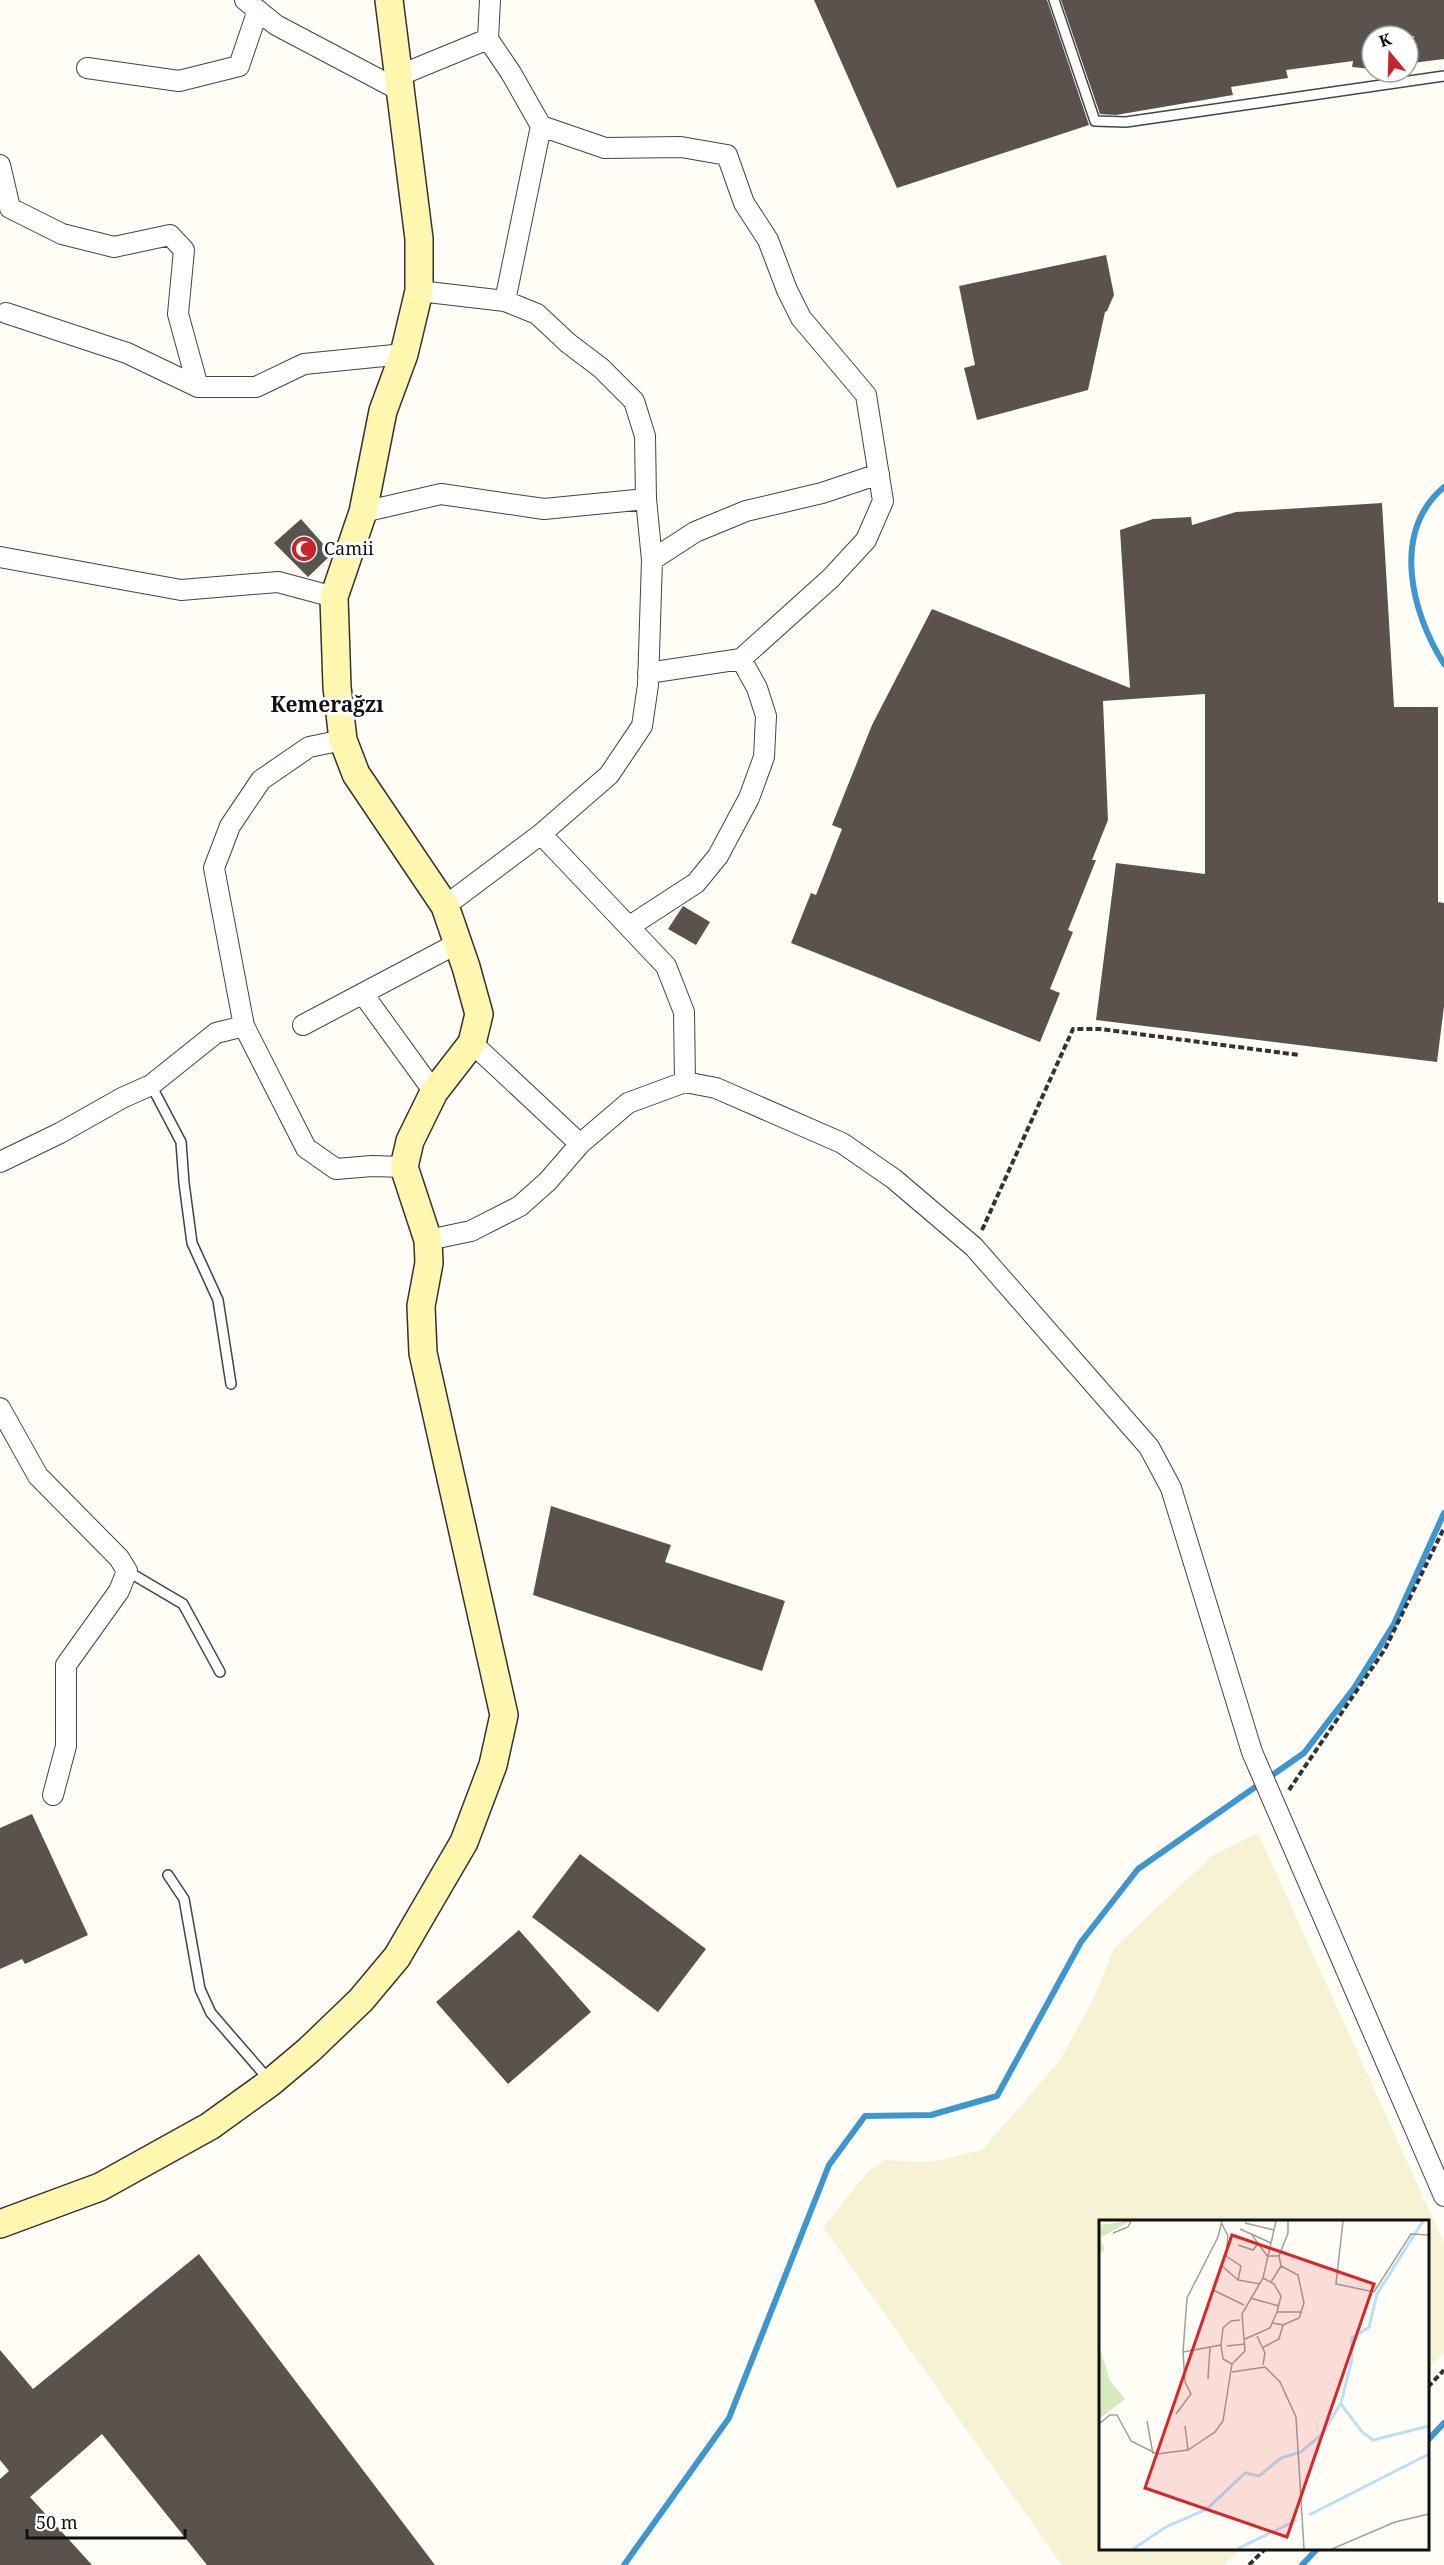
<svg xmlns="http://www.w3.org/2000/svg" width="1444" height="2565" font-family="'Noto Serif',serif">
<rect width="100%" height="100%" fill="#fffdf5"/>
<!-- farmland -->
<path fill="#f6f3d4" d="M 1258,1833 L 1444,2243 L 1444,2353 L 1428,2369 L 1428,2222 L 1100,2222 L 1100,2548 L 1241,2549 L 1224,2565 L 1062,2565 L 823,2227 L 866,2174 L 884,2160 L 930,2162 L 982,2150 L 1060,2060 L 1093,2000 L 1114,1948 L 1213,1855 Z"/>
<g fill="none" stroke-linecap="round" stroke-linejoin="round">
<!-- stream -->
<path stroke="#3f96cf" stroke-width="6" d="M 1444,487 C 1391,532 1411,612 1444,664
M 1428,2440 L 1444,2423
M 624,2565 L 729,2418 L 829,2165 L 865,2116 L 931,2115 L 997,2096 L 1081,1942 L 1138,1869 L 1304,1753 L 1354,1688 L 1394,1624 L 1444,1513
M 1302,2565 L 1318,2548"/>
</g>
<!-- building -->
<path fill="#5a524d" d="M 814,0 L 1047,0 L 1089,125 L 897,188 Z
M 1061,0 L 1444,0 L 1444,59 L 1412,63 L 1414,36 L 1372,36 L 1372,69 L 1352,67 L 1353,61 L 1286,70 L 1288,78 L 1231,87 L 1233,95 L 1116,115 L 1100,114 Z
M 1106,255 L 1114,295 L 1107,311 L 1105,312 L 1088,390 L 977,420 L 964,368 L 975,365 L 959,286 Z
M 1382,503 L 1394,707 L 1438,707 L 1438,902 L 1444,903 L 1444,1006 L 1437,1062 L 1096,1020 L 1116,863 L 1205,874 L 1205,694 L 1103,701 L 1108,820 L 1092,860 L 1096,860 L 1068,930 L 1073,932 L 1050,989 L 1060,993 L 1040,1042 L 791,943 L 811,893 L 816,895 L 842,829 L 832,825 L 872,725 L 932,609 L 1130,688 L 1120,530 L 1153,519 L 1191,517 L 1192,525 L 1236,512 Z
M 301,519 L 332,554 L 308,577 L 274,543 Z
M 683,906 L 710,922 L 696,945 L 668,929 Z
M 551,1506 L 671,1545 L 665,1562 L 785,1601 L 762,1671 L 533,1595 Z
M 32,1814 L 88,1935 L 25,1964 L 22,1959 L 0,1969 L 0,1828 Z
M 580,1854 L 706,1949 L 658,2012 L 532,1917 Z
M 519,1930 L 591,2012 L 508,2084 L 436,2002 Z
M 199,2254 L 435,2565 L 207,2565 L 102,2434 L 30,2497 L 92,2565 L 0,2565 L 0,2479 L 9,2471 L 0,2460 L 0,2350 L 33,2389 Z"/>
<g fill="none" stroke-linecap="round" stroke-linejoin="round">
<!-- lane casing -->
<g stroke="#444" stroke-width="12">
<path id="lane" d="M 1054,0 L 1095,121 L 1126,122 L 1444,76
M 151,1085 L 181,1142 L 184,1183 L 192,1243 L 218,1300 L 231,1384
M 127,1571 L 183,1604 L 220,1672
M 168,1875 L 184,1899 L 200,1989 L 211,2013 L 269,2080"/>
</g>
<!-- street casing -->
<g stroke="#444" stroke-width="22">
<path id="street" d="M 245,0 L 276,25 L 399,90
M 488,39 L 490,0
M 87,68 L 179,81 L 239,66 L 258,10
M 398,76 L 488,39 L 511,73 L 541,126 L 605,148 L 681,147 L 727,155 L 744,203 L 768,240 L 787,290 L 801,318 L 866,395 L 883,501 L 866,540 L 831,578 L 741,659 L 648,673
M 0,165 L 10,208 L 62,234 L 114,247 L 170,235 L 184,250 L 178,314 L 198,387 L 256,387 L 304,364 L 404,354
M 419,291 L 505,301 L 537,314 L 568,343 L 601,368 L 634,401 L 645,436 L 646,499 L 652,560
M 505,301 L 541,126
M 6,313 L 127,353 L 198,387
M 363,512 L 441,494 L 544,509 L 646,499
M 0,557 L 181,590 L 278,582 L 334,597
M 541,834 L 666,966 L 684,1012 L 685,1082
M 445,906 L 541,834 L 609,775 L 642,726 L 648,685 L 652,560 L 695,532 L 746,511 L 822,493 L 879,474
M 630,926 L 696,883 L 718,856 L 749,798 L 764,757 L 766,716 L 757,688 L 741,659
M 363,994 L 434,1092
M 303,1025 L 458,943
M 244,1026 L 214,868 L 230,826 L 261,780 L 309,747 L 343,740
M 472,1043 L 580,1144
M 0,1162 L 60,1133 L 122,1098 L 151,1085 L 216,1033 L 244,1026 L 306,1148 L 336,1169 L 372,1166 L 404,1167
M 428,1240 L 471,1231 L 520,1206 L 548,1181 L 580,1144 L 628,1103 L 685,1082 L 716,1088 L 842,1143 L 894,1179 L 974,1247 L 1149,1447 L 1171,1488 L 1252,1752 L 1444,2196
M 0,1408 L 38,1476 L 119,1558 L 127,1571 L 119,1591 L 66,1665 L 66,1746 L 53,1795"/>
</g>
<!-- secondary casing -->
<g stroke="#333" stroke-width="30">
<path id="secondary" d="M 0,2224 L 100,2187 L 210,2126 L 271,2082 L 309,2050 L 361,2000 L 397,1957 L 464,1842 L 493,1765 L 504,1715 L 423,1353 L 421,1306 L 429,1263 L 428,1240 L 404,1167 L 410,1141 L 434,1092 L 472,1043 L 479,1014 L 466,967 L 445,906 L 356,774 L 343,740 L 337,687 L 334,597 L 363,512 L 383,411 L 404,354 L 419,291 L 419,239 L 389,0"/>
</g>
<!-- path -->
<path stroke="#333" stroke-width="4" stroke-dasharray="6 3" stroke-linecap="butt" d="M 982,1230 L 1073,1029 L 1100,1029 L 1299,1055
M 1289,1790 L 1385,1649 L 1444,1528
M 1428,2387 L 1444,2370
M 1249,2565 L 1266,2548"/>
<!-- lane -->
<use href="#lane" stroke="#fff" stroke-width="9"/>
<!-- street -->
<use href="#street" stroke="#fff" stroke-width="20"/>
<!-- secondary -->
<use href="#secondary" stroke="#fff6b0" stroke-width="27"/>
</g>
<!-- icons -->
<defs>
<g id="mosque-disc" transform="scale(1.35)"><circle r="9.5" fill="#c4262e" stroke="#fff"/><path d="M3.5-4.9A6 6 0 1 0 3.5 4.9A5 5 0 1 1 3.5-4.9Z" fill="#fff"/></g>
</defs>
<g fill-rule="evenodd">
<use href="#mosque-disc" x="304" y="549"/>
</g>
<g text-anchor="middle" stroke-width="6" stroke-linejoin="round" paint-order="stroke">
<!-- poi labels -->
<g font-size="18" fill="#111" stroke="#fff" text-anchor="start">
<text x="324" y="555">Camii</text>
</g>
<!-- quarter labels -->
<g font-size="21" font-weight="bold" fill="#111" stroke="#fff">
<text x="327" y="712">Kemerağzı</text>
</g>
</g>
<!-- overview -->
<g transform="translate(1099 2220)">
<rect width="330" height="330" fill="#fffdf5"/>
<path d="M 31,1 L 1,18 L 6,30 L 0,34 L 0,5 ZM 0,125 L 11,161 L 26,179 L 0,199 Z" fill="#d5ebbd"/>
<path fill="none" stroke="#b9e0f7" stroke-width="3" d="M 242,184 L 263,212 L 274,220 L 330,206M 210,295 L 330,234M 34,329 L 67,307 L 108,289 L 146,253 L 160,256 L 182,238 L 202,232 L 223,214 L 242,183 L 253,139 L 253,118 L 270,107 L 278,74 L 324,1M 138,329 L 198,300"/>
<path fill="none" stroke="#a09f9a" stroke-width="1.5" d="M 244,1 L 237,64 L 275,72 L 312,14 L 330,15M 146,3 L 175,10M 123,4 L 129,16 L 127,36 L 142,46 L 139,60 L 161,64M 141,9 L 172,23M 14,13 L 29,7 L 32,1M 153,15 L 169,37M 139,25 L 154,30 L 158,25M 169,36 L 180,36 L 182,46 L 199,55 L 205,83 L 200,98 L 184,105 L 174,103M 180,36 L 189,13 L 189,1M 123,46 L 139,60M 164,58 L 175,64 L 182,76 L 178,92M 172,62 L 182,46M 114,70 L 145,85M 151,78 L 180,86M 158,116 L 166,133 L 164,145M 146,119 L 171,108 L 178,92 L 203,92M 122,125 L 124,108 L 132,101 L 141,100M 128,126 L 146,124M 163,128 L 180,119 L 184,105M 84,132 L 88,78 L 119,17 L 123,1M 133,152 L 166,147 L 181,162 L 197,197 L 205,329M 109,159 L 111,127M 77,194 L 92,174 L 86,162 L 84,132 L 122,125 L 124,139 L 133,144M 48,201 L 54,234M 0,204 L 11,195 L 18,195 L 32,221 L 58,234 L 89,230 L 116,212 L 124,201 L 133,144 L 146,131 L 143,94 L 164,58 L 177,1M 86,206 L 89,230M 233,329 L 296,302 L 330,294"/>
<path fill="#d62828" fill-opacity="0.15" stroke="#d62828" stroke-width="3" d="M 133,15 L 275,64 L 188,317 L 46,268 Z"/>
<rect width="330" height="330" fill="none" stroke="#111" stroke-width="3"/>
</g>
<!-- north arrow -->
<g transform="translate(1390 54) rotate(341)"><circle r="28" fill="#ffffff" stroke="#a0a0a0" stroke-width="1.5"/>
<path d="M0-4.5L10 22L0 15L-10 22Z" fill="#c4262e"/>
<text y="-9" font-size="16" font-weight="bold" text-anchor="middle" fill="#111111">K</text>
</g>
<!-- scale -->
<path d="M27 2529v9h158v-9" fill="none" stroke="#111111" stroke-width="3"/>
<text x="36" y="2529" font-size="18" fill="#111111" stroke="#ffffff" stroke-width="4.5" paint-order="stroke">50 m</text>
</svg>
